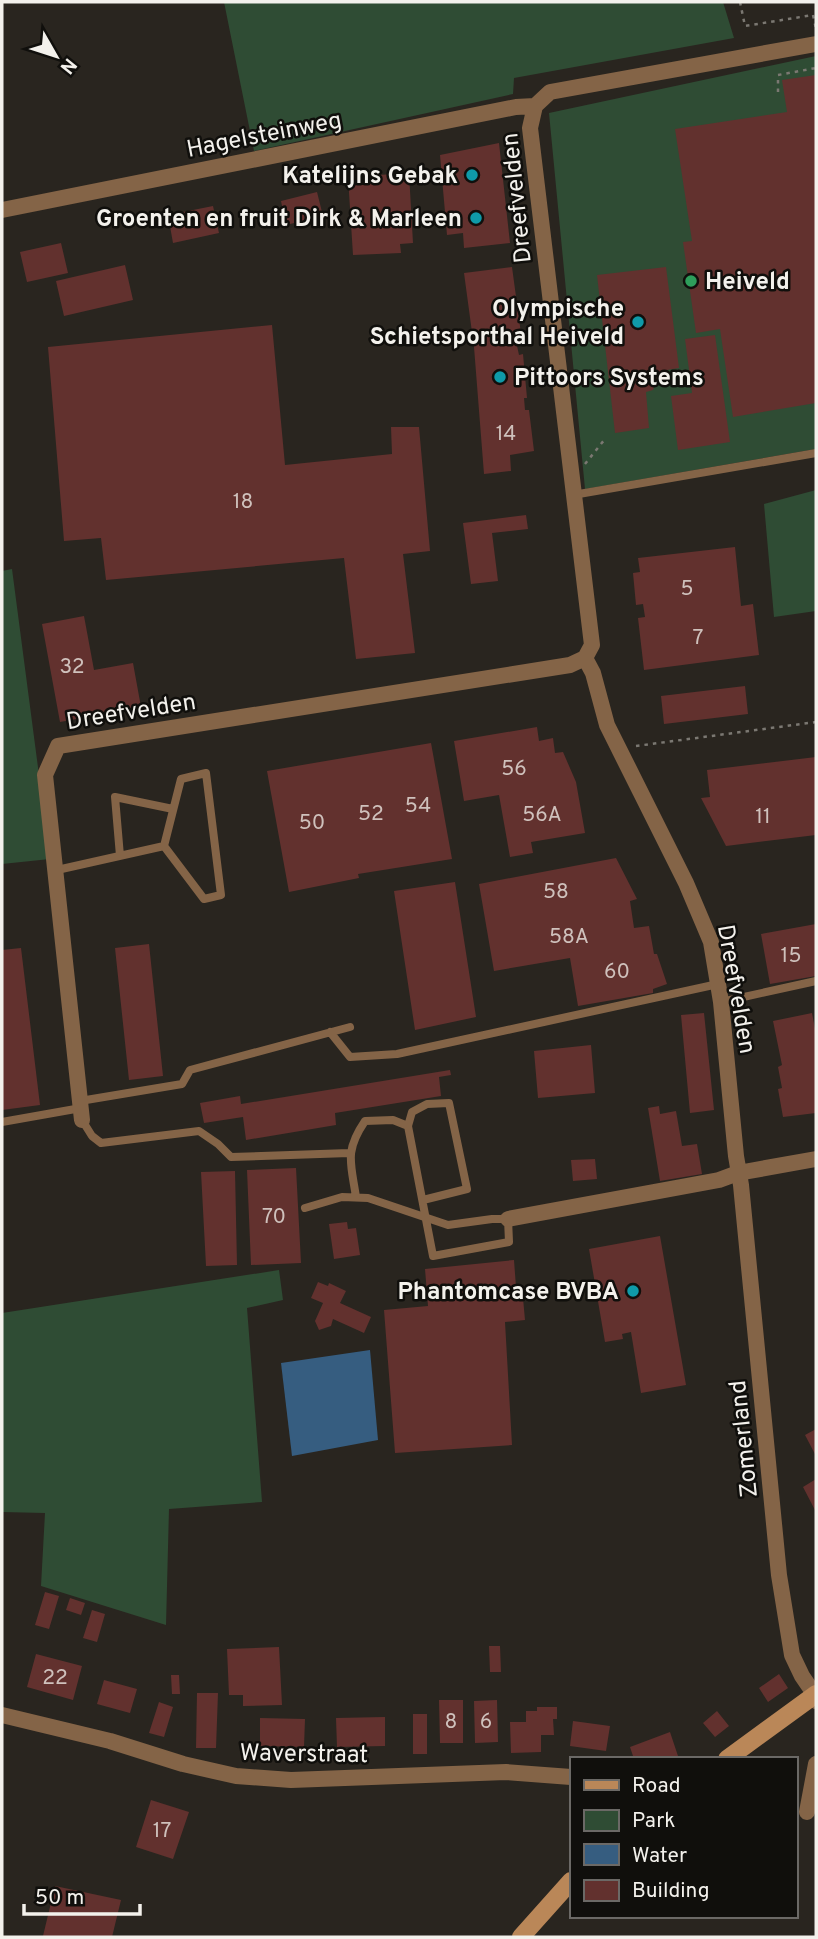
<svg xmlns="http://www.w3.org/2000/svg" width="818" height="1939" font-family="Overpass,sans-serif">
<rect width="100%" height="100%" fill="#29251f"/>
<!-- green -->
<path fill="#2f4c34" d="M 224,2 L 723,2 L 734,38 L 514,78 L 513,94 L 254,151 Z
M 816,56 L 816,449 L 585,489 L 549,113 Z
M 816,490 L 816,611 L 774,617 L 764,504 Z
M 12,569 L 50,859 L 2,864 L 2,571 Z
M 279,1270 L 283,1300 L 247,1308 L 262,1502 L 169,1509 L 166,1625 L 41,1586 L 45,1513 L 2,1512 L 2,1313 Z"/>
<!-- water -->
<path fill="#365d80" d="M 370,1350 L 378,1440 L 292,1456 L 281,1363 Z"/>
<!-- building -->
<path fill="#62312e" d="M 816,75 L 816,403 L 733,417 L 720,329 L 696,333 L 683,242 L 692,241 L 675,129 L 787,112 L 782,80 Z
M 499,143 L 510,243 L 464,248 L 463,233 L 447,235 L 440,155 Z
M 409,173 L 413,243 L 400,244 L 401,253 L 353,255 L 348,177 Z
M 317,192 L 323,216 L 286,225 L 281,201 Z
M 213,206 L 219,233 L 173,243 L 168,215 Z
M 61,243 L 68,273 L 27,282 L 20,252 Z
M 125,265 L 133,300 L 64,316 L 56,281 Z
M 512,267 L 522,341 L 516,341 L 519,355 L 523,354 L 527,398 L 524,398 L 525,410 L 529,410 L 534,451 L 510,455 L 511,471 L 484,474 L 474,347 L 464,273 Z
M 666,267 L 679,368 L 667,370 L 668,382 L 655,384 L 653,390 L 646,392 L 649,428 L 615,433 L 597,275 Z
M 272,325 L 285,465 L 392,454 L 391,427 L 419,427 L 430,551 L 403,554 L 415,653 L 356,659 L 344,558 L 106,580 L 101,538 L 64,541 L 48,347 Z
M 715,335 L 730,442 L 678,450 L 671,396 L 692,393 L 685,339 Z
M 526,515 L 528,529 L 492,533 L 498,581 L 471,584 L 463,523 Z
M 735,547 L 741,606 L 753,604 L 759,655 L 644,670 L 638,618 L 645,617 L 643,604 L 636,605 L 633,573 L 640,572 L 638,558 Z
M 84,616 L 94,670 L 133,663 L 141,707 L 60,722 L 42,624 Z
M 745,686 L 748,714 L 664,724 L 661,696 Z
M 537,727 L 539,741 L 553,738 L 555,753 L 563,752 L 576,782 L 585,833 L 531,842 L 533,853 L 510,857 L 499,795 L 464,801 L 454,741 Z
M 431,743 L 452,859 L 358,874 L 359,878 L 289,892 L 267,771 Z
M 816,757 L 816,835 L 726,846 L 701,798 L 710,797 L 707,770 Z
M 616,858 L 637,899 L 630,901 L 634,928 L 649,926 L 654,954 L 657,954 L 667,984 L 653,989 L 653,993 L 578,1006 L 570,958 L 494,971 L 479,884 Z
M 455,882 L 476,1017 L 415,1030 L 394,891 Z
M 816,924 L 816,976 L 770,984 L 761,934 Z
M 149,944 L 163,1076 L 129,1080 L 115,948 Z
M 21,948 L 40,1105 L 2,1110 L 2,950 Z
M 704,1013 L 714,1110 L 690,1113 L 681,1015 Z
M 812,1013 L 816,1034 L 816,1113 L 783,1117 L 778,1089 L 782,1088 L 778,1067 L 782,1065 L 773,1021 Z
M 591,1045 L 595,1093 L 538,1098 L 534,1051 Z
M 450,1070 L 451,1075 L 439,1077 L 441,1096 L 335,1113 L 336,1125 L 246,1140 L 243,1117 L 204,1123 L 200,1103 L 240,1096 L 241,1104 Z
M 659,1106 L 660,1114 L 676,1111 L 682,1146 L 697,1144 L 702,1174 L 660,1181 L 648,1108 Z
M 595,1159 L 597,1179 L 573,1181 L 571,1160 Z
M 296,1168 L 301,1263 L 251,1265 L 247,1170 Z
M 235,1171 L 237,1265 L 206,1266 L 201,1172 Z
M 347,1222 L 348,1229 L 356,1228 L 360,1255 L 334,1259 L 329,1224 Z
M 660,1236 L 686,1385 L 641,1393 L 631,1332 L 622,1334 L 623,1339 L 605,1342 L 589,1249 Z
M 514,1260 L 516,1287 L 522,1287 L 525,1320 L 505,1322 L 512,1445 L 395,1453 L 384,1310 L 428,1306 L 425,1269 Z
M 318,1282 L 328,1286 L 329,1283 L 346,1291 L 340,1303 L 371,1317 L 364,1333 L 333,1319 L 331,1326 L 319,1330 L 315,1321 L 323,1303 L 311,1298 Z
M 816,1429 L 816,1456 L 805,1435 Z
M 816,1479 L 816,1512 L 803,1487 Z
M 45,1592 L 59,1596 L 49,1629 L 35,1625 Z
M 70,1598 L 85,1603 L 81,1615 L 66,1610 Z
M 92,1610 L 105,1614 L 97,1642 L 83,1638 Z
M 489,1646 L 500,1646 L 501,1672 L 490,1672 Z
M 279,1647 L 282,1705 L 243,1706 L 243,1695 L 229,1695 L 227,1649 Z
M 36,1654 L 82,1666 L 73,1700 L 27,1687 Z
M 779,1674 L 788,1688 L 768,1702 L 759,1688 Z
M 171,1675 L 179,1675 L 180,1694 L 172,1694 Z
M 104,1680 L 137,1689 L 130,1713 L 97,1704 Z
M 197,1693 L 218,1693 L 216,1748 L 196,1748 Z
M 439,1700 L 463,1700 L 463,1743 L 440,1743 Z
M 497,1700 L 498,1742 L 475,1743 L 474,1701 Z
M 159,1702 L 173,1707 L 164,1737 L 149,1733 Z
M 537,1707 L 557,1707 L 557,1719 L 553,1719 L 554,1735 L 541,1735 L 541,1752 L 511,1753 L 510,1722 L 526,1722 L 526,1711 L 537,1711 Z
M 717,1711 L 729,1726 L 715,1737 L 703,1723 Z
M 413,1714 L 427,1714 L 427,1754 L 413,1754 Z
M 385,1717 L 385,1746 L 337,1747 L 336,1718 Z
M 260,1718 L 305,1719 L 304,1747 L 260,1746 Z
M 573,1721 L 610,1726 L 606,1751 L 570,1746 Z
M 670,1732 L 679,1759 L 634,1759 L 630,1747 Z
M 151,1800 L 189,1812 L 173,1859 L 136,1847 Z
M 55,1886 L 121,1900 L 112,1937 L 43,1936 Z"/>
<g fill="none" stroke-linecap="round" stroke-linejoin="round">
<!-- path -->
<path stroke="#7b7872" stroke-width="2.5" stroke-dasharray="3.5 5" stroke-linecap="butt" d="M 740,2 L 745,26 L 813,15 L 816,29
M 778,92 L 778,75 L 816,68
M 585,464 L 605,439
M 636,746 L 816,722"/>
<!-- lane -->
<path stroke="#846447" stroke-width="8" d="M 573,495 L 816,453
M 120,856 L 115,797 L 173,809
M 57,870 L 164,846 L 204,899 L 221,895 L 206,773 L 181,779 L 164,846
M 721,1002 L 816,981
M 330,1032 L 350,1057 L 397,1054 L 718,984
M 80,1101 L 182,1084 L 190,1070 L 350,1027
M 82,1120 L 92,1136 L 101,1143 L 199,1131 L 218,1144 L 231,1157 L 349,1153
M 2,1122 L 81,1108
M 408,1126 L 412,1112 L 427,1104 L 449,1103 L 467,1189 L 423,1200
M 305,1208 L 342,1197 L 368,1198 L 448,1225 L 492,1219 L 508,1219 L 509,1242 L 433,1256 L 408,1126 L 393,1120 L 365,1121 C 344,1152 351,1163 356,1197"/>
<!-- street -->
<path stroke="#846447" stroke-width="16" d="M 2,210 L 516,107 L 535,106
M 585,658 L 593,673 L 607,725 L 686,883 L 711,942 L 721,1002 L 736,1156 L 741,1185 L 779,1575 L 792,1655 L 802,1676 L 815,1695 L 816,1701
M 82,1120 L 45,775 L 58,746 L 570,665 L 585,658 L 592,645 L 530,128 L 535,106 L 550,92 L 816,44
M 508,1219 L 719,1180 L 738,1173 L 816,1159
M 2,1715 L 110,1741 L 183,1764 L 236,1776 L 291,1780 L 506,1772 L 571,1777
M 807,1812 L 816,1764"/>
<!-- secondary -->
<path stroke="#ba8758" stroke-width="18" d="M 727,1759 L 816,1694
M 521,1937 L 571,1881"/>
</g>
<!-- markers -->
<g fill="#0f9aa8" stroke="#100f0c" stroke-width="2.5">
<circle cx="472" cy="175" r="7"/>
<circle cx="476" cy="218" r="7"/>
<circle cx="638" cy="322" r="7"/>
<circle cx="500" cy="377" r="7"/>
<circle cx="633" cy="1291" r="7"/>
</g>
<circle fill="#2e9e5b" stroke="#100f0c" stroke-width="2.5" cx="691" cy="281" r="7"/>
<g text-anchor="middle" stroke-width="5" stroke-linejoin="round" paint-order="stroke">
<!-- number labels -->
<g font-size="21" fill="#cfc1bc">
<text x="506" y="440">14</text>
<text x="243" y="508">18</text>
<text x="687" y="595">5</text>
<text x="698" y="644">7</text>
<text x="72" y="673">32</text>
<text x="514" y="775">56</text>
<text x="418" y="812">54</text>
<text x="371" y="820">52</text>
<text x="542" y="821">56A</text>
<text x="763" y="823">11</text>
<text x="312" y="829">50</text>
<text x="556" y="898">58</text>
<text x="569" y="943">58A</text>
<text x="791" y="962">15</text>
<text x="617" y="978">60</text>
<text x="274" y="1223">70</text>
<text x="55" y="1684">22</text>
<text x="451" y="1728">8</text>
<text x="486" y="1728">6</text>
<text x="162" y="1837">17</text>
</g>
<!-- street labels -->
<g font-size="24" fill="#f3f1ec" stroke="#100f0c">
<text transform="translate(264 134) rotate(-11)" y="8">Hagelsteinweg</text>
<text transform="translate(516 198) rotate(-96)" y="8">Dreefvelden</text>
<text transform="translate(131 711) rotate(-9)" y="8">Dreefvelden</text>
<text transform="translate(737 989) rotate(80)" y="8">Dreefvelden</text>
<text transform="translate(743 1439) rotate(-96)" y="8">Zomerland</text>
<text transform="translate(304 1753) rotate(1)" y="8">Waverstraat</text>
</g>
<!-- poi labels -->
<g font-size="24" font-weight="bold" fill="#f3f1ec" stroke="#100f0c" text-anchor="end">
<text x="458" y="183">Katelijns Gebak</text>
<text x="462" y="226">Groenten en fruit Dirk &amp; Marleen</text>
<text x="705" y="289" text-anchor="start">Heiveld</text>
<text x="624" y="316">Olympische<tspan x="624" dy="28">Schietsporthal Heiveld</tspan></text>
<text x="514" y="385" text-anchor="start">Pittoors Systems</text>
<text x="619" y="1299">Phantomcase BVBA</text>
</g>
</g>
<!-- border -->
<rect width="818" height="1939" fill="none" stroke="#f3f1ec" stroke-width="7"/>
<!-- legend -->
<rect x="570" y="1757" width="228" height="161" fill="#100f0c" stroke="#6b6966" stroke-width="2"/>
<rect x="584" y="1780" width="35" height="10" fill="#ba8758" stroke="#6b6966" stroke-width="2"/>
<text x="632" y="1792" font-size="21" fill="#f3f1ec">Road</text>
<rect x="584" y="1810" width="35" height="21" fill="#2f4c34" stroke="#6b6966" stroke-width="2"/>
<text x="632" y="1827" font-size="21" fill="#f3f1ec">Park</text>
<rect x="584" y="1844" width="35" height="21" fill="#365d80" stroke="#6b6966" stroke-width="2"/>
<text x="632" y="1862" font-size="21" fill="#f3f1ec">Water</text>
<rect x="584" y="1880" width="35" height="21" fill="#62312e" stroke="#6b6966" stroke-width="2"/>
<text x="632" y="1897" font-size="21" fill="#f3f1ec">Building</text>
<!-- north arrow -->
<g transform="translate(56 56) rotate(129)" stroke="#100f0c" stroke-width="5" paint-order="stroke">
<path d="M0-5L12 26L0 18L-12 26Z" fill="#f3f1ec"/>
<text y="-10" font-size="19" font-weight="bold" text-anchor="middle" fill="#f3f1ec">N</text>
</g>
<!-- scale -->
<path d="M24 1904v10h116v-10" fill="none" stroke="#f3f1ec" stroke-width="3.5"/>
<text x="35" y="1904" font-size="21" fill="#f3f1ec" stroke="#100f0c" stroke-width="5" paint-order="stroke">50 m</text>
</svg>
